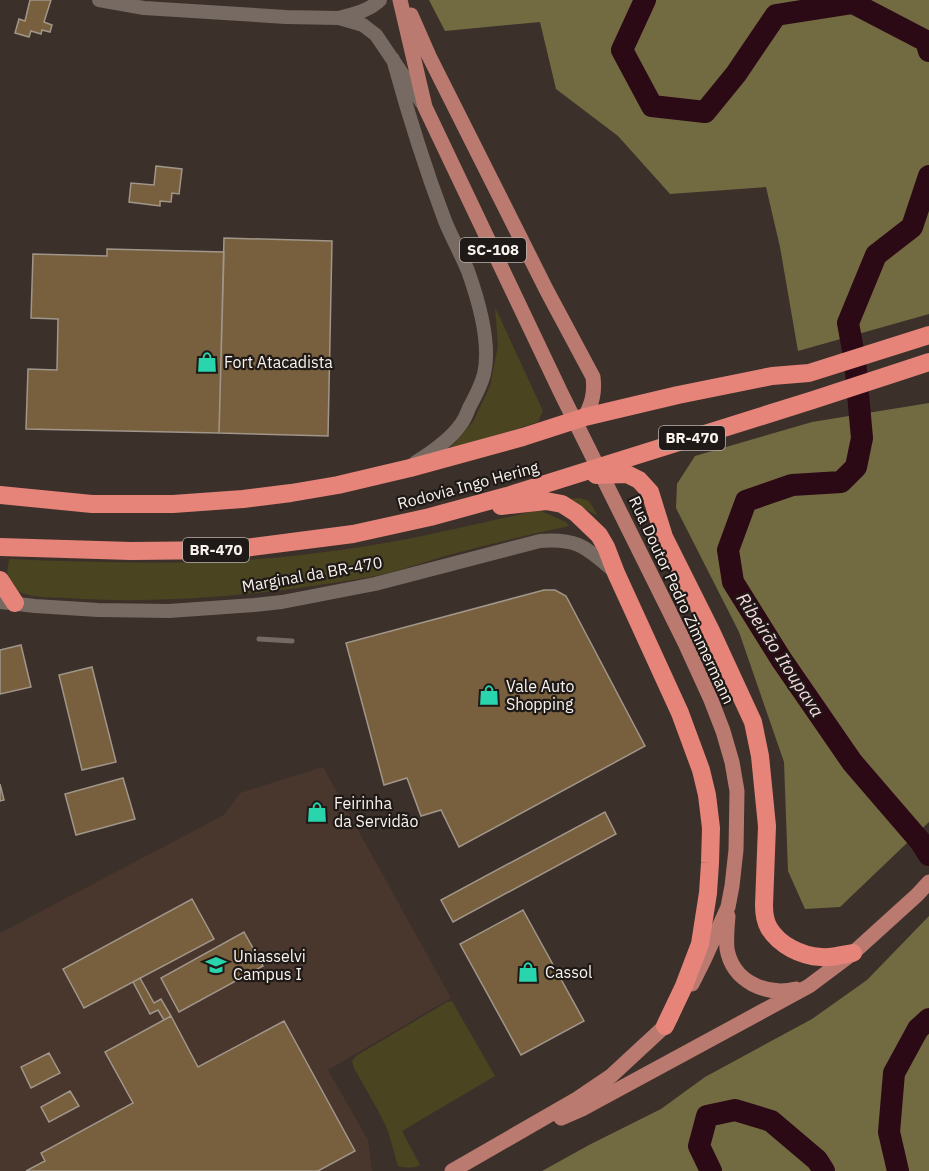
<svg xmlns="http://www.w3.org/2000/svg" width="929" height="1171" font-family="'IBM Plex Sans',sans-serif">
<rect width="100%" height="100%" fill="#3c302a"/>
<!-- built -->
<path fill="#49372d" d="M 323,767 L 451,998 L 328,1070 L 368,1140 L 372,1171 L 0,1171 L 0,933 L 224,815 L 240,793 Z"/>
<!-- green -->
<path fill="#4a4420" d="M 495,307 L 543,411 L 538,422 L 446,452 L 473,422 L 490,386 L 498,346 Z
M 579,498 L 589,501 L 598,516 L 578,505 L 570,499 Z
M 539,510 L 566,522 L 569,526 C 528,535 489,544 449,555 C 423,562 397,572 370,577 C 272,594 166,605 66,598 C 49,597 28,599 13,588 C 4,582 8,568 9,559 C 106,563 204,566 301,555 C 354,549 407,540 459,528 C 486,522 512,516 539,510 Z
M 452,1001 L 495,1076 L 402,1131 L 420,1165 C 412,1169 407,1168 398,1166 L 388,1131 L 380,1114 L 354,1068 L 352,1061 L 356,1056 L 447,1002 Z"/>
<!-- forest -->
<path fill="#726b42" d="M 429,0 L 929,0 L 929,314 L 798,351 L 780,247 L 766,187 L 670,194 L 618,136 L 556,89 L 540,22 L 445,31 Z
M 929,403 L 929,822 L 840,907 L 805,909 L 788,871 L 784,762 L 739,632 L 676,508 L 677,484 L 695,456 L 812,422 Z
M 929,916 L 929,1171 L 542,1171 L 589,1145 L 661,1109 L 705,1077 L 812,1019 L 867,980 Z"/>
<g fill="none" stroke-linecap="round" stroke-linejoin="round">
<!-- river -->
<path stroke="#2b0915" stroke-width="22" d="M 645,0 L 622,50 L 652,106 L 705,112 L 736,74 L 776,15 L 853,3 L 926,41 L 929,51
M 929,176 L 912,227 L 876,255 L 848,323 L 855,361 L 862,438 L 856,467 L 841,482 L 792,485 L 746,501 L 728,550 L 733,582 L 781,659 L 852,762 L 920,841 L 929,855
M 711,1171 L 699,1146 L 707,1116 L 735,1110 L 771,1121 L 817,1160 L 824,1171
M 898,1171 L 889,1132 L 894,1073 L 918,1029 L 929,1019"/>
</g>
<!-- building -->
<path fill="#785f3d" stroke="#a0968a" stroke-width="1.5" d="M 30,0 L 51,0 L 44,22 L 52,25 L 50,32 L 42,30 L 41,34 L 31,31 L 29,37 L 15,33 L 19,19 L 25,21 Z
M 156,166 L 182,169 L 179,194 L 172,193 L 171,202 L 160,201 L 160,206 L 129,202 L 131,183 L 154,185 Z
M 224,238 L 332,241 L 328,436 L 219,433 Z
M 107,249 L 224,252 L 219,433 L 26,429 L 28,369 L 57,370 L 58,319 L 31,318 L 33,254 L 107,256 Z
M 544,590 L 555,590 L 566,596 L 645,746 L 459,847 L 441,810 L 421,816 L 407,778 L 384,785 L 346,643 Z
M 21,645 L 31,687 L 0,694 L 0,650 Z
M 92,667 L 116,762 L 82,770 L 59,675 Z
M 123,778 L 135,819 L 76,835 L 65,794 Z
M 0,784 L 4,800 L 0,801 Z
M 605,812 L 616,834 L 453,922 L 441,900 Z
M 192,899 L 214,939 L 84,1008 L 63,969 Z
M 523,910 L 584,1021 L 521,1055 L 460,944 Z
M 244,932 L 263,966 L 179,1012 L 161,978 Z
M 140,978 L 154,1003 L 161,999 L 171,1016 L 164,1020 L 158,1010 L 150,1014 L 133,982 Z
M 171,1016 L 198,1067 L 284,1021 L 355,1151 L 318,1171 L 26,1171 L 45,1161 L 41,1153 L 133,1103 L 105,1052 Z
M 49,1053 L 60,1073 L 31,1088 L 21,1067 Z
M 70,1091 L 79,1106 L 49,1122 L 41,1107 Z"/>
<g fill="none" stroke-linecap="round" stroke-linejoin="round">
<!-- lane -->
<path stroke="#776a62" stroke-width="5" d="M 259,639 L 292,641"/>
<!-- secondary -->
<path stroke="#776a62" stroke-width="14" d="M 99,0 L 144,8 L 286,17 L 339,18 L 363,25 L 376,35 L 422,103
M 339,18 C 353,14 369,11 380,0
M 393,59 C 408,114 425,168 445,221 C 452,238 461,254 468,271 C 478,299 491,344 484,374 C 481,386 475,397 469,408 C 467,413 465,419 461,424 C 450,440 432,452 416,462
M 0,602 L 35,606 L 98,610 L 169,611 L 254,605 L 282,602 L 375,584 L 540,541 C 579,538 586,548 614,571"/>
<!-- primary -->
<path stroke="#ba7a70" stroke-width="15" d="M 400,0 L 425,107 L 561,393 L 685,643 L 711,700 L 723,731 L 732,762 L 737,791 L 736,850 L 732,886 L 728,907 L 704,960 L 692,984
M 411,15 L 429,56 L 547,291 L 593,377 C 595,393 592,403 585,417
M 728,916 C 727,927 726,939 727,949 C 733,982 766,996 796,989
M 561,1118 L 584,1108 L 809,986 L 853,953 L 917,895 L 929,882
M 452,1171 L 577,1099 L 611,1076 L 665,1026 L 671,1017"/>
<!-- highway -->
<path stroke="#e6847a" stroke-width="18" d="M 596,475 L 627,474 L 639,480 L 650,492 L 664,537 L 711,631 L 753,722 L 760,756 L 767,826 L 764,905 C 764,913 765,921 769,928 C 779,945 801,956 821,957 C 832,958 842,955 853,953
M 0,495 L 92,504 L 173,504 L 243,499 L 291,493 L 338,485 L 410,468 L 523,437 L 585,417 L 678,395 L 772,376 L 809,373 L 929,335
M 501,506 L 546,501 L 562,504 L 576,513 L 599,535 L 606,547 L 616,573 L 680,713 L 701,770 L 707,795 L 711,828 L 710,863 L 708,893 L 700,944 L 684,986 L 665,1026
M 0,547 L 131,551 L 229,550 L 353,534 L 430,517 L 507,496 L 813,400 L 929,362
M 0,580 L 15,603"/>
</g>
<!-- icons -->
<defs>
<g id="shop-bare" transform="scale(1.62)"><path d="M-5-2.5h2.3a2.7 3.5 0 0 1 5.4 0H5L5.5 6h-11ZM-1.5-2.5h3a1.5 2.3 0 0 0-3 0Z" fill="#28d5ad" stroke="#1f1a17" stroke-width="2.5" paint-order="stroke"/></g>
<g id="university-bare" transform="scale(1.62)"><path d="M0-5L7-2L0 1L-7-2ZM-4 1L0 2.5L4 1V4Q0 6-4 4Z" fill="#28d5ad" stroke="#1f1a17" stroke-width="2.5" paint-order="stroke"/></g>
</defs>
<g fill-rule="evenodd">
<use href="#shop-bare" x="207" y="362"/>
<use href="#shop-bare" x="489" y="695"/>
<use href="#shop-bare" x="317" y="812"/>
<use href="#university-bare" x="216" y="965"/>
<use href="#shop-bare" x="528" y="972"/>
</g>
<g text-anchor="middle" stroke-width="4.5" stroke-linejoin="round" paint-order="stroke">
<!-- shield labels -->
<g fill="#1f1a17" stroke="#b8b1ad" stroke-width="1.5">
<rect x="460" y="238" width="66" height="24" rx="4.5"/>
<rect x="659" y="426" width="66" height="24" rx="4.5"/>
<rect x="183" y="538" width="66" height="24" rx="4.5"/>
</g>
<g font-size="15" font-weight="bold" fill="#f9f2ed">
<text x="493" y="255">SC-108</text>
<text x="692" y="443">BR-470</text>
<text x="216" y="555">BR-470</text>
</g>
<!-- poi labels -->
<g font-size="16" fill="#f9f2ed" stroke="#1f1a17" text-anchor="start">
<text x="224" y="368">Fort Atacadista</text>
<text x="506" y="692">Vale Auto<tspan x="506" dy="18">Shopping</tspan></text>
<text x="334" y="809">Feirinha<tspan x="334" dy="18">da Servidão</tspan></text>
<text x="233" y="962">Uniasselvi<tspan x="233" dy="18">Campus I</tspan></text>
<text x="545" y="978">Cassol</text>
</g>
<!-- street labels -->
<g font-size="16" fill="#f9f2ed" stroke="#1f1a17">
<text transform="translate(468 485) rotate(-15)" y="6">Rodovia Ingo Hering</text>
<text transform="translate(312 574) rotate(-10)" y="6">Marginal da BR-470</text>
<text transform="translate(682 600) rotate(65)" y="6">Rua Doutor Pedro Zimmermann</text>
</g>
<!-- water labels -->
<g font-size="18" font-style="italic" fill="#f7d8df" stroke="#1f1a17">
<text transform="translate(780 655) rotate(57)" y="6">Ribeirão Itoupava</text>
</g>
</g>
</svg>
